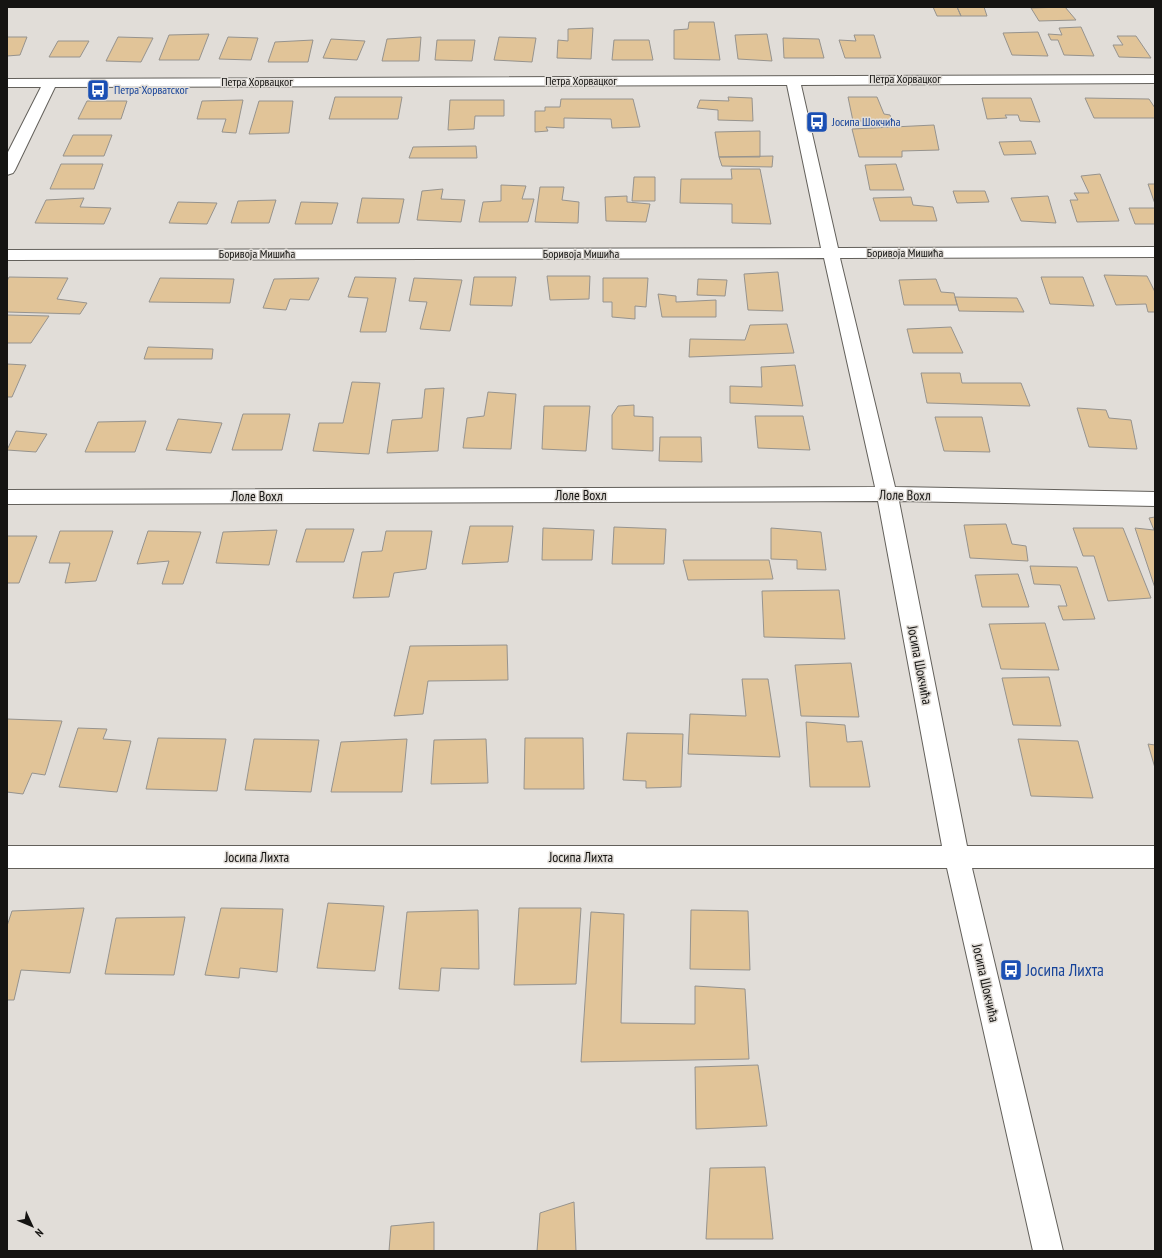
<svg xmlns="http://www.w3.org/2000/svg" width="1162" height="1258" font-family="'PT Sans Narrow',sans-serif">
<rect width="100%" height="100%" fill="#e1ddd8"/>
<!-- building -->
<path fill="#e1c498" stroke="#96938e" d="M 933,7 L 957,7 L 961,16 L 937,16 Z
M 957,7 L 984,7 L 987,16 L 961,16 Z
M 1065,7 L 1076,20 L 1039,21 L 1031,8 Z
M 689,22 L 714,22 L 720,60 L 674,59 L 674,30 L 688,29 Z
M 1081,27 L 1094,56 L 1064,55 L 1058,40 L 1051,40 L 1048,34 L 1062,35 L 1059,28 Z
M 593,28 L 591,59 L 557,58 L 558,40 L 568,41 L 568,29 Z
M 1038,32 L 1048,56 L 1012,55 L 1003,33 Z
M 209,34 L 199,60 L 159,60 L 169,35 Z
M 767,34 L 772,61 L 738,59 L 735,35 Z
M 854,35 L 874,35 L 881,58 L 845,58 L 839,40 L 856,41 Z
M 1117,36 L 1136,36 L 1151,58 L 1119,57 L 1113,45 L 1123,45 Z
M 7,37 L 27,37 L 20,55 L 7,56 Z
M 118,37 L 153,38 L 141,62 L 106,61 Z
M 228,37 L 258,38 L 251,60 L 219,59 Z
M 421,37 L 419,61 L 382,61 L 387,39 Z
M 499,37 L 536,38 L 532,62 L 494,60 Z
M 783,38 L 819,39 L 824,58 L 784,58 Z
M 331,39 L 365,41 L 357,60 L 323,58 Z
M 313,40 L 308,62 L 268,62 L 275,42 Z
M 437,40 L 475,40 L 472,61 L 435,60 Z
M 614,40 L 649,40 L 653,60 L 612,60 Z
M 58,41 L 89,41 L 80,57 L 49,57 Z
M 335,97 L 402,97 L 398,119 L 329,119 Z
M 728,97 L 752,98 L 753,121 L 718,120 L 718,110 L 697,108 L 700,100 L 729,101 Z
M 848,97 L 877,97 L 884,114 L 890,115 L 892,121 L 853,121 Z
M 982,98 L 1031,98 L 1040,122 L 1020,121 L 1018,115 L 1005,115 L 1007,118 L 987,119 Z
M 1085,98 L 1149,99 L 1155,108 L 1155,118 L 1094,118 Z
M 561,99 L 633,99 L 640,127 L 612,128 L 611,119 L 564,118 L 564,128 L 546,127 L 548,131 L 535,132 L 535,111 L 545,111 L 545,107 L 560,107 Z
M 243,100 L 236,133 L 222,132 L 226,119 L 197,119 L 202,101 Z
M 450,100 L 504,100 L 504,116 L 475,116 L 474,129 L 448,130 Z
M 87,101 L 127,101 L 121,119 L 78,119 Z
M 259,101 L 293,101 L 289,133 L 249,134 Z
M 934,125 L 939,150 L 902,151 L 902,157 L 859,157 L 852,129 Z
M 760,131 L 760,157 L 719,157 L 715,132 Z
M 73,135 L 112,135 L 104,156 L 63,156 Z
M 1031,141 L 1036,154 L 1004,155 L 999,142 Z
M 476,146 L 477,158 L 409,158 L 413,147 Z
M 773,156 L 772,167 L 722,166 L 719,157 Z
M 61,164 L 103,164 L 94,189 L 50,189 Z
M 896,164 L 904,190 L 870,190 L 865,165 Z
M 731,169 L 760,169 L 771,224 L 732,223 L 732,204 L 680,203 L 681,179 L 732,179 Z
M 1100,174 L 1119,221 L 1077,222 L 1070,200 L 1078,200 L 1074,193 L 1089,193 L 1081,176 Z
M 634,177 L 655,177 L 655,201 L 632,201 Z
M 1148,184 L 1155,184 L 1155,204 Z
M 501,185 L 526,186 L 522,199 L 534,199 L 528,222 L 479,222 L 483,202 L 501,201 Z
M 540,187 L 564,187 L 562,200 L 579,202 L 578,223 L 535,222 Z
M 443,189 L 441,199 L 465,200 L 461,222 L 417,220 L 422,191 Z
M 953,191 L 985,191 L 989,202 L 957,203 Z
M 627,196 L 627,202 L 650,204 L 646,222 L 606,221 L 605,197 Z
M 1048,196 L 1056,223 L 1021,221 L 1011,198 Z
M 911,197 L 913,205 L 933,207 L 937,221 L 880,221 L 873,198 Z
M 84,198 L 80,207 L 111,208 L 104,224 L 35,223 L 46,200 Z
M 362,198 L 404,199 L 399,223 L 357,223 Z
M 276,200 L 269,223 L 231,223 L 238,201 Z
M 178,202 L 217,203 L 207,224 L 169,223 Z
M 301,202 L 338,203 L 332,224 L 295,224 Z
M 1129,208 L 1155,208 L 1155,224 L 1135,224 Z
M 778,272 L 783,311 L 748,310 L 744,274 Z
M 1104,275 L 1147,276 L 1155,292 L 1155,312 L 1148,312 L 1146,304 L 1116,305 Z
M 547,276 L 590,276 L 589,299 L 550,300 Z
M 9,277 L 68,278 L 57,299 L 87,303 L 80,314 L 7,312 L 7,281 Z
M 355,277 L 396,278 L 386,332 L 360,332 L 368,298 L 348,297 Z
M 474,277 L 516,277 L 512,306 L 470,305 Z
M 1041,277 L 1083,277 L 1094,306 L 1050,304 Z
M 160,278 L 234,279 L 230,303 L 149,302 Z
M 319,278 L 309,300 L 290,299 L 286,310 L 263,308 L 274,279 Z
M 414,278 L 462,280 L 450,331 L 420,329 L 427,302 L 409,301 Z
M 603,278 L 648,278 L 646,307 L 635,306 L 635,319 L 612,317 L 612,302 L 603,302 Z
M 698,279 L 727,280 L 725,296 L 697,295 Z
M 936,279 L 941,292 L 954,293 L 957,305 L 904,305 L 899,280 Z
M 658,294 L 676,296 L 676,302 L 716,300 L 716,317 L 662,317 Z
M 955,297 L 1017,298 L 1024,312 L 959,311 Z
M 7,315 L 49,316 L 31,343 L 7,343 Z
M 787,324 L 794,353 L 689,357 L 690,339 L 745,340 L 750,325 Z
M 951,327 L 963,353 L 913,353 L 907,329 Z
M 148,347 L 213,349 L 212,359 L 144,359 Z
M 7,364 L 26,365 L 12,397 L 7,397 Z
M 795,365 L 803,406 L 730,403 L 730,386 L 762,387 L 761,367 Z
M 921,373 L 960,373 L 962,383 L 1021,383 L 1030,406 L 927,403 Z
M 352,382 L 380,383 L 369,454 L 313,451 L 319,423 L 343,423 Z
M 444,388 L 438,451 L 387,453 L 392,420 L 422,418 L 425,389 Z
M 488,392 L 516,394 L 511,449 L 463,448 L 467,418 L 484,416 Z
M 634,405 L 634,416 L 653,417 L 653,451 L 612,449 L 612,415 L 618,406 Z
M 544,406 L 590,406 L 586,451 L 542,449 Z
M 1077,408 L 1106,410 L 1109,418 L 1131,420 L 1137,449 L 1089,447 Z
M 243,414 L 290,414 L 282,450 L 232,450 Z
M 755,416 L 803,416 L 810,450 L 758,448 Z
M 935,417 L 982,417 L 990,452 L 944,451 Z
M 178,419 L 222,423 L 211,453 L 166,450 Z
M 146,421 L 135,452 L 85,452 L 98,422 Z
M 16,431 L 47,434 L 36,452 L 7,450 Z
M 660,437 L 701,437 L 702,462 L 659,461 Z
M 1155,517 L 1155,588 L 1135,528 L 1154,530 L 1149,518 Z
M 1006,524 L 1012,544 L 1026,546 L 1028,561 L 970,558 L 964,525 Z
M 470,526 L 513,526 L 508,562 L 462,564 Z
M 614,527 L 666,529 L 664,564 L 612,564 Z
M 543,528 L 594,530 L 592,560 L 542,560 Z
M 771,528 L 821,532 L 826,570 L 797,569 L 797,560 L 771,559 Z
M 1073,528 L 1123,528 L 1151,598 L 1108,601 L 1094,556 L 1083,556 Z
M 306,529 L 354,529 L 344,562 L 296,562 Z
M 277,530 L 269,565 L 216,563 L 223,532 Z
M 60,531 L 113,531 L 96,581 L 65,583 L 70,563 L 49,563 Z
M 148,531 L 201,532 L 183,584 L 162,584 L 169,561 L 137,564 Z
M 386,531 L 432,531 L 426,569 L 394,573 L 389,597 L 353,598 L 362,552 L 382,551 Z
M 7,536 L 37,536 L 19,583 L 7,583 Z
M 683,560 L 769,560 L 773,579 L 688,580 Z
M 1030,566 L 1077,567 L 1095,619 L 1063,620 L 1058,606 L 1067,606 L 1060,585 L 1034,584 Z
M 1018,574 L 1029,607 L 982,607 L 975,575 Z
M 839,590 L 845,639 L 764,637 L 762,591 Z
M 1045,623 L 1059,670 L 1001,669 L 989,624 Z
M 507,645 L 508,680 L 428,681 L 423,714 L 394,716 L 410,646 Z
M 851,663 L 859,717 L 801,716 L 795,665 Z
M 1049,677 L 1061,726 L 1013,725 L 1002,678 Z
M 742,679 L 768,679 L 780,757 L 688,754 L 690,714 L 746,716 Z
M 7,719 L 62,721 L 45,775 L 32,773 L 23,794 L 7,792 Z
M 806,722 L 845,725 L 847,742 L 862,741 L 870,787 L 810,787 Z
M 78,728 L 107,729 L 103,739 L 131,741 L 117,792 L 59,787 Z
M 627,733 L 683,734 L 681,787 L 646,788 L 646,781 L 623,780 Z
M 158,738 L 226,739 L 217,791 L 146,789 Z
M 525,738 L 583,738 L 584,789 L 524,789 Z
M 254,739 L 319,740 L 311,792 L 245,790 Z
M 407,739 L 402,792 L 331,792 L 341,742 Z
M 486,739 L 488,783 L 431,784 L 434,740 Z
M 1018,739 L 1078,741 L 1093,798 L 1031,796 Z
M 1148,744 L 1155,745 L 1155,768 Z
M 328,903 L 384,906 L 375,971 L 317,968 Z
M 84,908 L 70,973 L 21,970 L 14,1000 L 7,1000 L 7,926 L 12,911 Z
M 221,908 L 283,909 L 277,972 L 240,968 L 239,978 L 205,975 Z
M 519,908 L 581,908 L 576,984 L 514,985 Z
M 478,910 L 479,969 L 441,968 L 439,991 L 399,989 L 407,912 Z
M 691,910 L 748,911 L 750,970 L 690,969 Z
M 591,912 L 624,914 L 621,1023 L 695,1024 L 695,986 L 745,989 L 749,1059 L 581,1062 Z
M 185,917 L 174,975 L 105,974 L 116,918 Z
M 758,1065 L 767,1126 L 696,1129 L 695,1067 Z
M 765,1167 L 773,1239 L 706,1239 L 710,1168 Z
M 574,1202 L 576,1251 L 537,1251 L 540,1213 Z
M 434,1222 L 434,1251 L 389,1251 L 391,1226 Z"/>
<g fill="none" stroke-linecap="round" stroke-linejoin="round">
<!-- street casing -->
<g stroke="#63605b" stroke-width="2">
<path id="street" d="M 1155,75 L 1155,83 L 801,85 L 838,248 L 1155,247 L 1155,257 L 840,258 L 895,487 L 1155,492 L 1155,506 L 899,501 L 967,846 L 1155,846 L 1155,868 L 972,868 L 1063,1251 L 1033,1251 L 947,868 L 7,868 L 7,846 L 942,846 L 878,501 L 7,504 L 7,490 L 875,487 L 824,258 L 7,260 L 7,250 L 821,248 L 787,85 L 55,87 L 15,170 L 13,173 L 7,175 L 7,154 L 41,87 L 7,87 L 7,79 Z"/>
</g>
<!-- street -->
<use href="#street" fill="#fff" fill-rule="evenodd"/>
</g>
<!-- icons -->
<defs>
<g id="bus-square" transform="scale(1.15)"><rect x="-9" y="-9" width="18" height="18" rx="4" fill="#1a4fb4" stroke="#e1ddd8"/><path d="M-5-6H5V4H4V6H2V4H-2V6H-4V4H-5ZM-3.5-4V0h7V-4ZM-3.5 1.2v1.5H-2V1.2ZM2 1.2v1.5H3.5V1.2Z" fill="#fff"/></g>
</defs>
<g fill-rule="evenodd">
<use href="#bus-square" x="98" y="90"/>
<use href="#bus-square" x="817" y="122"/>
<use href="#bus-square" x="1011" y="970"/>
</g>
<g text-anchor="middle" stroke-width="3" stroke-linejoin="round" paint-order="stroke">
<!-- far-street labels -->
<g font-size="12" fill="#151412" stroke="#e1ddd8">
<text x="905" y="83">Петра Хорвацког</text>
<text x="581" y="85">Петра Хорвацког</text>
<text x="257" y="86">Петра Хорвацког</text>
<text x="905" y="257">Боривоја Мишића</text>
<text x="257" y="258">Боривоја Мишића</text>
<text x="581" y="258">Боривоја Мишића</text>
</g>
<!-- far-transit labels -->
<g font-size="12" fill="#164399" stroke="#e1ddd8" text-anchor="start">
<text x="114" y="94">Петра Хорватског</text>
<text x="832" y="126">Јосипа Шокчића</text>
</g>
<!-- street labels -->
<g font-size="14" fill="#151412" stroke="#e1ddd8">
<text x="581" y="500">Лоле Вохл</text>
<text transform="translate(905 495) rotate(1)" y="5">Лоле Вохл</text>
<text x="257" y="501">Лоле Вохл</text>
<text transform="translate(920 665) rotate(79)" y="5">Јосипа Шокчића</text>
<text x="257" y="862">Јосипа Лихта</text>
<text x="581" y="862">Јосипа Лихта</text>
<text transform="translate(986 983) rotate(77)" y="5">Јосипа Шокчића</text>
</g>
<!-- near-transit labels -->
<g font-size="17" fill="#164399" stroke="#e1ddd8" text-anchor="start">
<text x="1026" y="976">Јосипа Лихта</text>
</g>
</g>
<!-- border -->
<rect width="1162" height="1258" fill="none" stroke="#151412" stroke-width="16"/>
<!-- north arrow -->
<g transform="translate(32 1226) rotate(134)" stroke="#e1ddd8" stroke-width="3" paint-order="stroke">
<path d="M0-3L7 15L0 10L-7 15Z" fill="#151412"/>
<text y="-6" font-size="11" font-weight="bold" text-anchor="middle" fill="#151412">N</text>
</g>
</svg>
